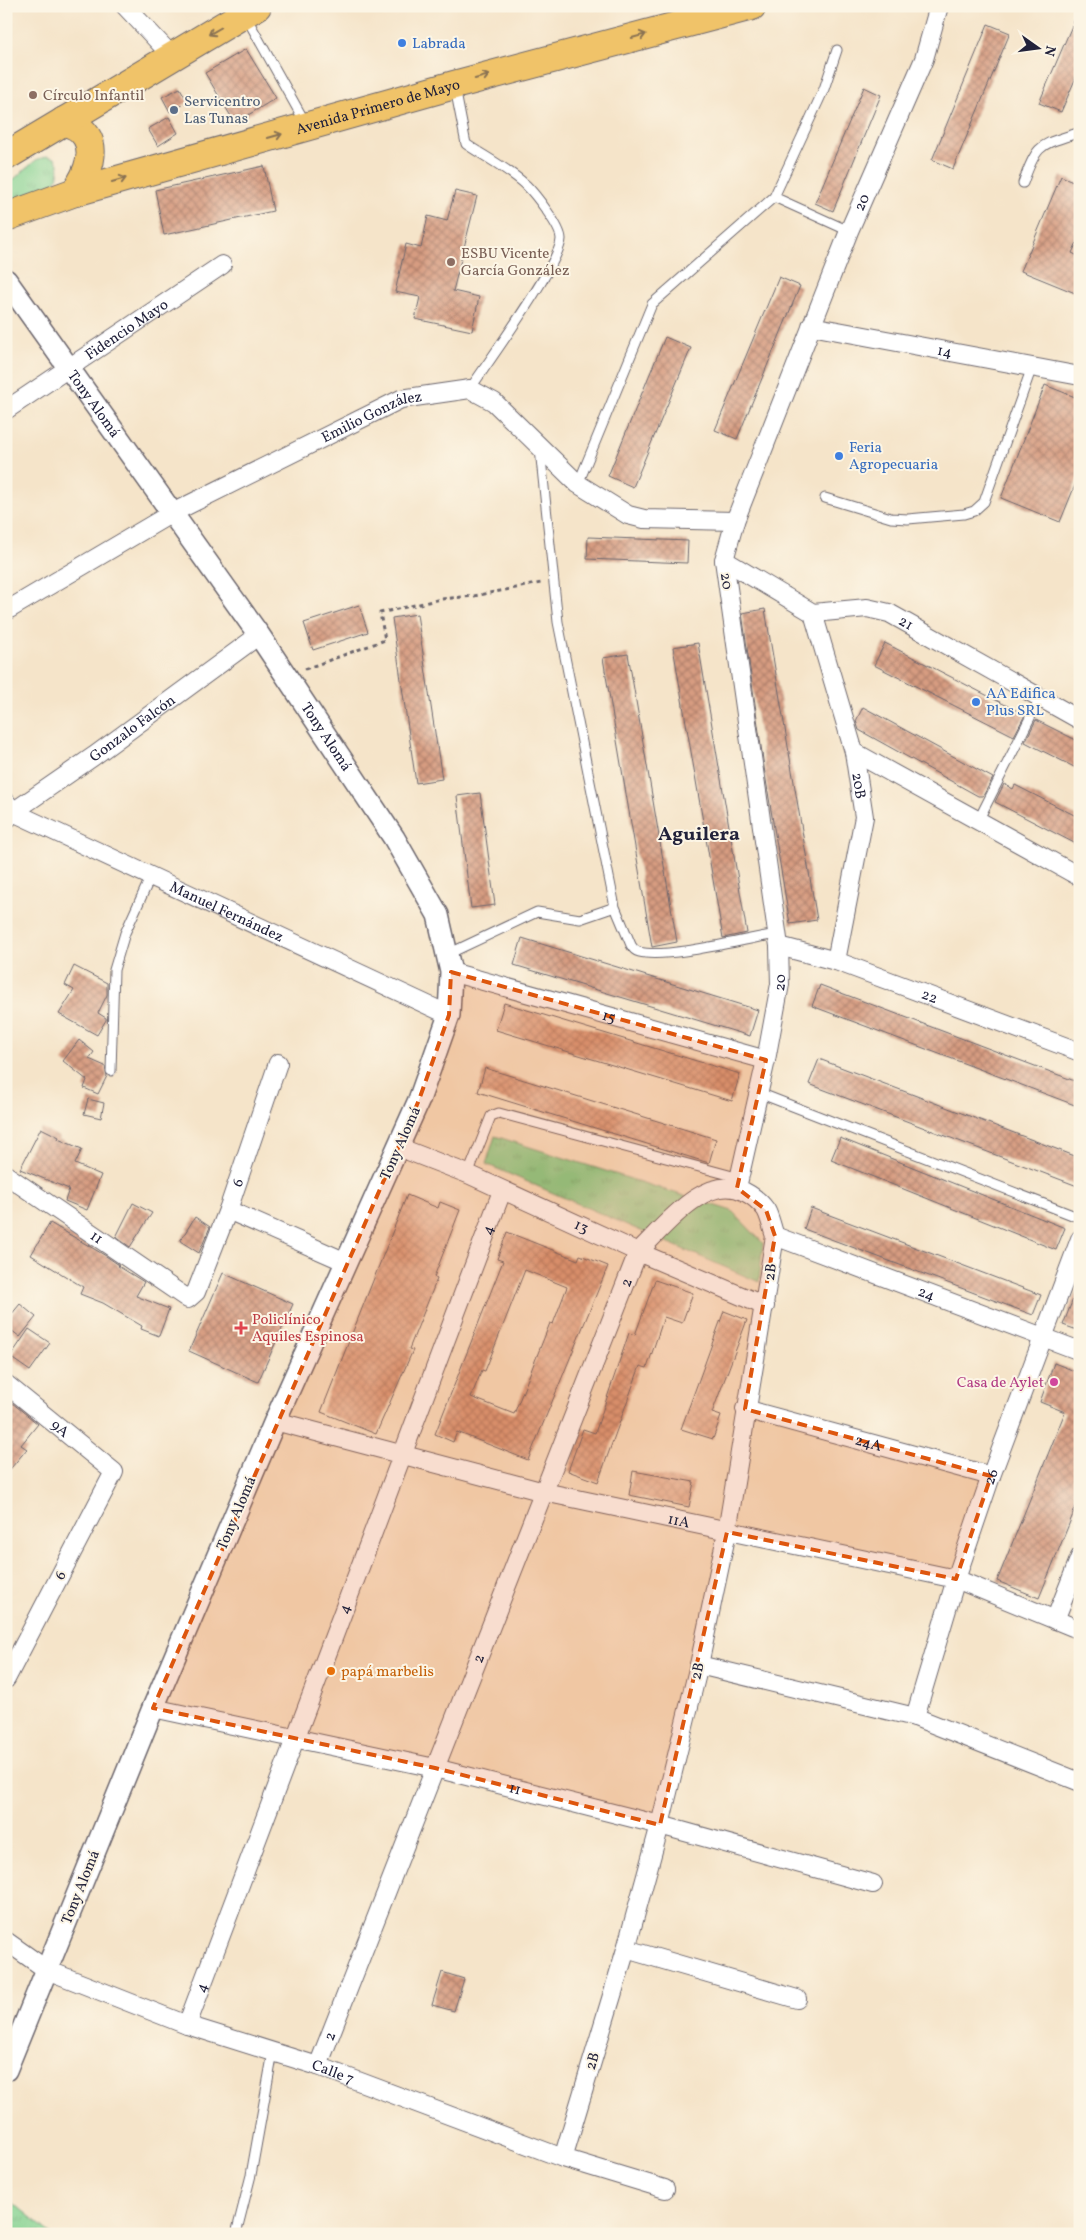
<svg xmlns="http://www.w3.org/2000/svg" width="1086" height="2240" font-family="Vollkorn,serif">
<defs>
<pattern id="grass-tufts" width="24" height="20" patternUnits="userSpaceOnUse" patternTransform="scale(1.25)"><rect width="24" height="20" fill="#84d291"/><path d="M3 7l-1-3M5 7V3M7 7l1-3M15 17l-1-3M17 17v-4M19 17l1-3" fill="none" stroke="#72b47e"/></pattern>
<pattern id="building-cross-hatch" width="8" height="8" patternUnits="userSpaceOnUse" patternTransform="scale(1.25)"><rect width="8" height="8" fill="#d79c81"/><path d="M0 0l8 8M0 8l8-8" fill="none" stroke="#ae7f6b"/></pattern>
</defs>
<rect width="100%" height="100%" fill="#fcf5e5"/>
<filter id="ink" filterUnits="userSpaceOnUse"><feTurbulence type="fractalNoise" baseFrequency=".02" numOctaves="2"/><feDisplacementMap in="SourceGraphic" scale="10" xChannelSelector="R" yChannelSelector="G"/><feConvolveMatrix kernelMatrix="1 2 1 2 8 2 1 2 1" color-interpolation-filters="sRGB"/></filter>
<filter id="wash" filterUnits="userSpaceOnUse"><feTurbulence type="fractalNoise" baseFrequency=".0096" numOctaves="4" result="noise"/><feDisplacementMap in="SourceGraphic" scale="20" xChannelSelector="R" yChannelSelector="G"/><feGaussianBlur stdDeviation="1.12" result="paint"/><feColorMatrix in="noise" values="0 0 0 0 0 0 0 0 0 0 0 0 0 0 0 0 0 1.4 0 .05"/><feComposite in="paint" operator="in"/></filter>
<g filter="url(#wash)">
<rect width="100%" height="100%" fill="#f5e4c9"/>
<!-- grass -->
<path fill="url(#grass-tufts)" stroke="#537a66" d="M 47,156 L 55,158 C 61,167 59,174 55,183 L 6,204 L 6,186 L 36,160 Z
M 495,1136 L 732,1211 L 763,1243 L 759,1282 L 486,1164 Z
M 6,2197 L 51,2234 L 6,2234 Z"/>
<g id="blocks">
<!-- building -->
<path fill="url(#building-cross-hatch)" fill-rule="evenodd" d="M 1080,7 L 1080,68 L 1061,112 L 1039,103 Z
M 988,24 L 1010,33 L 953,169 L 932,160 Z
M 246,49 L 276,98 L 235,123 L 205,73 Z
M 864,87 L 881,95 L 833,211 L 815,203 Z
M 180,88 L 188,102 L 170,112 L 162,97 Z
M 169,117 L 178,133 L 158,146 L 148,129 Z
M 264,166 L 273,211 L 164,235 L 155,190 Z
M 1061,176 L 1080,184 L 1080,236 L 1072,253 L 1080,257 L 1080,295 L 1021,271 Z
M 455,191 L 477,196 L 453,291 L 479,297 L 472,331 L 415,319 L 420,297 L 395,292 L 406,244 L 421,248 L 428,216 L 447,221 Z
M 779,277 L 800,286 L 737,439 L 715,430 Z
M 665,337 L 691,348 L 633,487 L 608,476 Z
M 1045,385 L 1080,399 L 1080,473 L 1060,522 L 1001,498 Z
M 588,537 L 688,541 L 687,563 L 587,559 Z
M 359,605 L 368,632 L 313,650 L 304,623 Z
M 765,609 L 817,920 L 790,924 L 765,774 L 742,613 Z
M 417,614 L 442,779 L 416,783 L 392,618 Z
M 698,643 L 747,933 L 723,938 L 673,647 Z
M 885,643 L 1025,715 L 1014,736 L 874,665 Z
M 628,654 L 677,942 L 652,947 L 603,658 Z
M 863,707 L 993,778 L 983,796 L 978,796 L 859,730 L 856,721 Z
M 1036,720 L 1080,742 L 1080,770 L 1025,742 Z
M 1004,784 L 1013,789 L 1015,785 L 1080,818 L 1080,846 L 995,802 Z
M 480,793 L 495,905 L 471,908 L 457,796 Z
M 522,938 L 758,1010 L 750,1036 L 514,965 Z
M 74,966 L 107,983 L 107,995 L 98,1013 L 106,1018 L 106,1020 L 97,1035 L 59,1014 L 74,990 L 65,985 Z
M 820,985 L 1080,1083 L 1080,1107 L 812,1006 Z
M 504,1003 L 740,1074 L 732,1101 L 496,1030 Z
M 79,1040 L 94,1052 L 89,1059 L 105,1066 L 107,1076 L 98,1094 L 84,1088 L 87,1080 L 63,1061 Z
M 819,1059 L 1080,1158 L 1080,1187 L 809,1084 Z
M 485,1068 L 716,1139 L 709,1163 L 478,1092 Z
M 88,1099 L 104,1103 L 101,1118 L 84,1114 Z
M 41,1128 L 59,1137 L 58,1139 L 82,1149 L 75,1164 L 101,1175 L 87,1210 L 65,1201 L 69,1189 L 20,1169 Z
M 840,1138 L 1065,1228 L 1056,1250 L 831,1160 Z
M 407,1195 L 438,1208 L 440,1202 L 460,1210 L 434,1277 L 437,1279 L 409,1349 L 413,1350 L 376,1434 L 321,1412 Z
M 133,1203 L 152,1213 L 130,1247 L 116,1237 Z
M 811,1208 L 1041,1295 L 1033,1315 L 804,1229 Z
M 195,1217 L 210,1227 L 199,1253 L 180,1241 Z
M 50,1223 L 106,1256 L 119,1265 L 118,1266 L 144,1282 L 136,1296 L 169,1309 L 159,1336 L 141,1329 L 142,1326 L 103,1303 L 80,1294 L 83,1287 L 31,1255 Z
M 507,1232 L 578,1260 L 580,1255 L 608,1266 L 528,1460 L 457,1432 L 453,1442 L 435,1434 L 503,1261 L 497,1259 ZM 525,1270 L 567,1287 L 553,1324 L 550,1323 L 514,1414 L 471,1397 L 482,1370 L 485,1371 Z
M 223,1273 L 293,1304 L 258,1382 L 189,1351 Z
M 655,1280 L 693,1293 L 682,1323 L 664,1317 L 647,1368 L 640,1366 L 598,1482 L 568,1471 L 583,1429 L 595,1433 L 629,1333 L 635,1335 Z
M 1078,1286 L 1080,1286 L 1080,1331 L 1063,1325 Z
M 20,1304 L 36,1317 L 20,1337 L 6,1326 L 6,1321 Z
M 724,1311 L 747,1320 L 712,1413 L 721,1416 L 713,1439 L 681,1429 Z
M 29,1329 L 50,1343 L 30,1371 L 10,1357 Z
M 1054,1363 L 1080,1373 L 1080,1497 L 1039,1598 L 997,1581 L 1065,1412 L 1040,1402 Z
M 6,1398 L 38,1424 L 21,1445 L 27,1449 L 6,1474 Z
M 633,1471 L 694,1482 L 689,1507 L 629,1495 Z
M 442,1972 L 464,1979 L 454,2011 L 432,2005 Z"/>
</g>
</g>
<g filter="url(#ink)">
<use href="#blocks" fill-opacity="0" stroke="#6c666d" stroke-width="1"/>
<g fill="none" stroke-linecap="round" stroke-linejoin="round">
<!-- service casing -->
<g stroke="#6c666d" stroke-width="11">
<path id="service" d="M 245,15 L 306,124
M 455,88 L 466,144 C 485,157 509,169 526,185 C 535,194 561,227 561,239 C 561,262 486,365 470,389
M 1023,183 C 1038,140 1041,146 1080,132
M 774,197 L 849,231
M 540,449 L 558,622 L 615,907 L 631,945 C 633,949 635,951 639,952 C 669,959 744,939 777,934
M 578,484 L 652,304 L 774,197 L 824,89 L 837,50
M 825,498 L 891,518 L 908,519 L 964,514 L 974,511 L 984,502 L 1032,367
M 978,821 L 1040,698
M 448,954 L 537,912 L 580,919 L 615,907
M 111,1071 L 114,970 L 125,933 L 151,876
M 759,1093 L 1080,1218
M 468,1174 L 491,1116 L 499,1113 L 740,1178
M 236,2234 L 251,2175 L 273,2052"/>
</g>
<!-- minor casing -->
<g stroke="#6c666d" stroke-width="20">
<g id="minor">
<path d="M 125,6 L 172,56"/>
<path id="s1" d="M 811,326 L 1080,376"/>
<path id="s2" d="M 6,410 L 222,265"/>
<path id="s3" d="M 724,560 L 813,613 L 867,608 L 889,613 L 1080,720"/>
<path id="s4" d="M 6,611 L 172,513 L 401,399 L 470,389 L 494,402 L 578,484 L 628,515 L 644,519 L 735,521"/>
<path id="s5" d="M 813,613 L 854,752 L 864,817 L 836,961"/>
<path d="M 854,752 L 1080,877"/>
<path id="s6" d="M 6,802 L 13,812 L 449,1015"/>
<path id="s7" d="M 7,819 L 13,812 L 94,756 L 259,635"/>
<path id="s8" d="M 779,946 L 836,961 L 1080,1052"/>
<path id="s9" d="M 451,972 L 766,1060"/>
<path id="s10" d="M 398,1147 L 468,1174 L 638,1252 L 765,1306"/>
<path id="s11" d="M 6,1175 L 188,1299 L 196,1292 L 228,1210 L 278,1063"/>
<path id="s12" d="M 737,1188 L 766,1060 L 780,984 L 779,946 L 724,560 L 735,521 L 849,231 L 924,59 L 939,6"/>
<path d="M 228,1210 L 346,1262"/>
<path id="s13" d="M 775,1236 L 1080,1351"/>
<path id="s14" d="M 6,1384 L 114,1472 L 6,1679"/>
<path id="s15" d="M 745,1409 L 991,1476"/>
<path id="s16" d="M 275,1421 L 544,1492 L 956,1579 L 1080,1630"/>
<path d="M 1055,1620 L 1080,1557"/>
<path d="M 699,1665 L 915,1717 L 1080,1782"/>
<path id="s17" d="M 153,1708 L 435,1768 L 660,1825 L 873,1884"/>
<path id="s18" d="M 915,1717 L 956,1579 L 991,1476 L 1080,1239"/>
<path id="s19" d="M 6,1941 L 47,1970 L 187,2025 L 318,2066 L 563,2158 L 665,2189"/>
<path d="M 626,1949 L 797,1999"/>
<path id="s20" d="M 187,2025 L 502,1191"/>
<path id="s21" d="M 318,2066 L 638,1252 C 663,1228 706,1171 745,1192 C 753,1196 761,1203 766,1210 C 770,1217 772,1228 775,1236 L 727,1532 L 699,1665 L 660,1825 L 626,1949 L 563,2158"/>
</g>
</g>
<!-- tertiary casing -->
<g stroke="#6c666d" stroke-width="24">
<g id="tertiary">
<path id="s22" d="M 6,280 L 259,635 L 394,838 L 438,915 L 451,972 L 449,1015 L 419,1100 L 275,1421 L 153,1708 L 6,2070"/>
</g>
</g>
<!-- primary casing -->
<g stroke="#6c666d" stroke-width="30">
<g id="primary">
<path d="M 64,121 C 69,123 77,126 81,130 C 100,147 87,176 75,192"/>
<path d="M 6,156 L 257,6"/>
<path id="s23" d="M 6,217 L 75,192 L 454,85 L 752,6"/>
</g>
</g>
<!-- path -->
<path stroke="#6c666d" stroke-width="3" stroke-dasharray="4 4" stroke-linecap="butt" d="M 305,669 L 385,640 L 380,613 L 441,599 L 474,596 L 541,583"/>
<!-- service -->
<use href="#service" stroke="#fff" stroke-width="9"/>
<!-- minor -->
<use href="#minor" stroke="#fff" stroke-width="18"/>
<!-- tertiary -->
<use href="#tertiary" stroke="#fff" stroke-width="21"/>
<!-- primary -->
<use href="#primary" stroke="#f0c369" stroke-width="28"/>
</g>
<!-- one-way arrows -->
<defs><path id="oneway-shaft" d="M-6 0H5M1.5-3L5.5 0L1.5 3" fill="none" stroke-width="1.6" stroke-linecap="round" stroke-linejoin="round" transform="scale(1.25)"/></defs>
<g stroke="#897252">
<use href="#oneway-shaft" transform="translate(215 31) rotate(150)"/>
<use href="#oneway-shaft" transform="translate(639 36) rotate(-15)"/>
<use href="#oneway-shaft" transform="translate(482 77) rotate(-15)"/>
<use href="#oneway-shaft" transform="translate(275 136) rotate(-16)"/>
<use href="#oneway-shaft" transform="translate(119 180) rotate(-16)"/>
</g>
</g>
<!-- marked area -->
<path fill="#de560e" fill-opacity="0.2" stroke="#de560e" stroke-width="4" stroke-dasharray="10 6" stroke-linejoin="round" d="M 451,972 L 766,1060 L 737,1188 L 766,1210 L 775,1236 L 745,1409 L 991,1476 L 956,1579 L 727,1532 L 660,1825 L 435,1768 L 153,1708 L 419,1100 L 449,1015 Z"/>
<!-- markers -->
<g fill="#3f7fe0" stroke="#fcf5e5" stroke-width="2">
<circle cx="402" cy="43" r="5"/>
<circle cx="839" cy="456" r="5"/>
<circle cx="976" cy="702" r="5"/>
</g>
<g fill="#8d6e63" stroke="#fcf5e5" stroke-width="2">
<circle cx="33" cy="95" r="5"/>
<circle cx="451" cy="262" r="5"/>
</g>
<circle fill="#5c6f8a" stroke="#fcf5e5" stroke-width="2" cx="174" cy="110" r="5"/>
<path fill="#e0444e" stroke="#fcf5e5" stroke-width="2" d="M238.5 1320.5h5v5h5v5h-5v5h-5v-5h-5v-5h5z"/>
<circle fill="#d1479c" stroke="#fcf5e5" stroke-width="2" cx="1054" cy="1382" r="5"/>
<circle fill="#e8710a" stroke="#fcf5e5" stroke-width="2" cx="331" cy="1671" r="5"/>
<g text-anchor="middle" stroke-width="4" stroke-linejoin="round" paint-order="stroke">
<!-- shop labels -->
<g font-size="15" fill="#366cbe" stroke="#fcf5e5" text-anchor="start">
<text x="412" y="48">Labrada</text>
<text x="849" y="452">Feria<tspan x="849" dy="17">Agropecuaria</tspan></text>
<text x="986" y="698">AA Edifica<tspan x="986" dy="17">Plus SRL</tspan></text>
</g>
<!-- education labels -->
<g font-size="15" fill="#785e54" stroke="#fcf5e5" text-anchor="start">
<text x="43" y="100">Círculo Infantil</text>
<text x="461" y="258">ESBU Vicente<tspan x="461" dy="17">García González</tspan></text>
</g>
<!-- service labels -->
<g font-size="15" fill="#4e5e75" stroke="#fcf5e5" text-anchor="start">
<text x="184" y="106">Servicentro<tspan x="184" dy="17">Las Tunas</tspan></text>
</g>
<!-- street labels -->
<g font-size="15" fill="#22223b" stroke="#fcf5e5">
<text dy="5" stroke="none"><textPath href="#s23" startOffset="388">Avenida Primero de Mayo</textPath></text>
<text dy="5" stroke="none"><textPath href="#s12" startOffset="1020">20</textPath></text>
<text dy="5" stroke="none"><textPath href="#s2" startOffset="145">Fidencio Mayo</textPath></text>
<text dy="5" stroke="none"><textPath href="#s1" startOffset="136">14</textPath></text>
<text dy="5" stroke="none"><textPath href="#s22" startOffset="152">Tony Alomá</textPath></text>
<text dy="5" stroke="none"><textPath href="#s4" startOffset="415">Emilio González</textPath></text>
<text transform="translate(727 581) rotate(82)" y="5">20</text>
<text dy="5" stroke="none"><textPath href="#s3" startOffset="200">21</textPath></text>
<text dy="5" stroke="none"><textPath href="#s7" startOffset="155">Gonzalo Falcón</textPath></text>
<text dy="5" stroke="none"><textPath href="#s22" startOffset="558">Tony Alomá</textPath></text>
<text dy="5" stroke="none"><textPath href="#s5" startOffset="179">20B</textPath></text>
<text dy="5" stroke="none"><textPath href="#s6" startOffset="248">Manuel Fernández</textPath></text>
<text dy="5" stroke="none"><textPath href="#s12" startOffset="210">20</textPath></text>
<text dy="5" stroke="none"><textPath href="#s8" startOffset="159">22</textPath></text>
<text dy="5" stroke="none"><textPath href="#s9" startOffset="164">15</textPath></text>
<text transform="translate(400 1143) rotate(-66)" y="5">Tony Alomá</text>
<text dy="5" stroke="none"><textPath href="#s11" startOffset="348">6</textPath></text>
<text dy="5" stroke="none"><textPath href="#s10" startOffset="200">13</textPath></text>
<text dy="5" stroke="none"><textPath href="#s20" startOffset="850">4</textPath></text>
<text dy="5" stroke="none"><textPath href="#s11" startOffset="110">11</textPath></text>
<text transform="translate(770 1272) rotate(-82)" y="5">2B</text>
<text dy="5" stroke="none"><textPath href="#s21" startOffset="842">2</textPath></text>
<text dy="5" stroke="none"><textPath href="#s13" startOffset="162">24</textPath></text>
<text dy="5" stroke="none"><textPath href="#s14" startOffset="70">9A</textPath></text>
<text dy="5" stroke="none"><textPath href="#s15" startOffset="128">24A</textPath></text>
<text dy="5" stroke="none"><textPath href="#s18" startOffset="252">26</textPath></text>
<text transform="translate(236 1513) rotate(-67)" y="5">Tony Alomá</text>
<text dy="5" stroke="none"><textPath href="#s16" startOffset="416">11A</textPath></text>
<text transform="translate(60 1575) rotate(-63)" y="5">6</text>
<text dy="5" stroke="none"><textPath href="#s20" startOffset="445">4</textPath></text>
<text dy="5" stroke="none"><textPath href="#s21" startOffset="438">2</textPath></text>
<text transform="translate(697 1671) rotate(-77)" y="5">2B</text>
<text dy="5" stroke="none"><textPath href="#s17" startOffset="371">11</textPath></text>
<text transform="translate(80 1887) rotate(-68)" y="5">Tony Alomá</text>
<text dy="5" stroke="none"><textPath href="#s20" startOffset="40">4</textPath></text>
<text dy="5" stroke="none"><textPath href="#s21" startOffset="32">2</textPath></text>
<text transform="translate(592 2061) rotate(-73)" y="5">2B</text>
<text dy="5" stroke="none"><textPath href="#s19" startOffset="354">Calle 7</textPath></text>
</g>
<!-- health labels -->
<g font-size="15" fill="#be3a42" stroke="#fcf5e5" text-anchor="start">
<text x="252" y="1324">Policlínico<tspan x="252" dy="17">Aquiles Espinosa</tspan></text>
</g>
<!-- hotel labels -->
<g font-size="15" fill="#b23c85" stroke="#fcf5e5" text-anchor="end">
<text x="1044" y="1387">Casa de Aylet</text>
</g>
<!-- food labels -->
<g font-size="15" fill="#c56008" stroke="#fcf5e5" text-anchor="start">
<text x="341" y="1676">papá marbelis</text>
</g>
<!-- district labels -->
<g font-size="20" font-weight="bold" fill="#22223b" stroke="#fcf5e5">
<text x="699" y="840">Aguilera</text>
</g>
</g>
<!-- margin -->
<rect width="1086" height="2240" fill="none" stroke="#fcf5e5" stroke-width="25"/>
<!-- north arrow -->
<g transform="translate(1038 48) rotate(104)" stroke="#fcf5e5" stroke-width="4" paint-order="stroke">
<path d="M0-4L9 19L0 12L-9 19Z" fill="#22223b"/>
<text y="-8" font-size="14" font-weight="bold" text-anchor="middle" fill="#22223b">N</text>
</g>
</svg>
